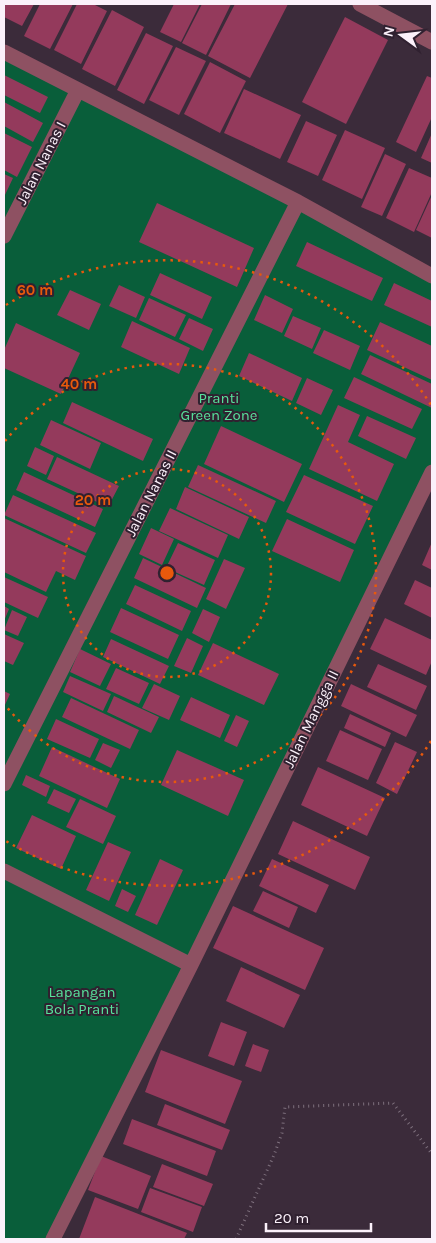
<svg xmlns="http://www.w3.org/2000/svg" width="436" height="1243" font-family="Karla,sans-serif">
<rect width="100%" height="100%" fill="#3b2b3a"/>
<!-- green -->
<path fill="#095e3a" d="M 4,54 L 432,277 L 432,468 L 50,1239 L 4,1239 Z"/>
<!-- building -->
<path fill="#943a5c" d="M 4,4 L 34,4 L 22,26 L 4,17 Z
M 40,4 L 73,4 L 50,49 L 24,36 Z
M 77,4 L 93,4 L 107,11 L 81,64 L 54,50 Z
M 174,4 L 200,4 L 181,42 L 160,32 Z
M 202,4 L 231,4 L 206,55 L 182,43 Z
M 235,4 L 288,4 L 250,78 L 208,56 Z
M 112,10 L 144,27 L 115,86 L 82,69 Z
M 345,17 L 388,40 L 346,124 L 302,102 Z
M 146,33 L 173,46 L 144,104 L 117,90 Z
M 176,47 L 206,61 L 179,115 L 149,100 Z
M 210,62 L 246,81 L 220,133 L 184,114 Z
M 4,75 L 48,97 L 40,113 L 4,95 Z
M 427,76 L 432,78 L 432,117 L 416,152 L 396,142 Z
M 244,89 L 301,115 L 280,159 L 224,133 Z
M 4,102 L 43,123 L 33,142 L 4,126 Z
M 306,121 L 337,135 L 318,176 L 287,162 Z
M 345,130 L 385,148 L 362,199 L 322,180 Z
M 4,133 L 32,147 L 17,177 L 4,170 Z
M 432,133 L 432,163 L 421,158 Z
M 385,154 L 406,164 L 382,216 L 361,207 Z
M 409,168 L 432,178 L 432,192 L 414,232 L 386,218 Z
M 4,174 L 13,178 L 4,197 Z
M 432,195 L 432,238 L 416,230 Z
M 157,203 L 254,248 L 237,287 L 139,242 Z
M 307,242 L 383,278 L 372,301 L 296,266 Z
M 160,273 L 212,297 L 202,319 L 150,295 Z
M 394,283 L 432,301 L 432,327 L 384,305 Z
M 119,285 L 145,297 L 136,318 L 109,306 Z
M 70,290 L 101,304 L 89,330 L 57,315 Z
M 265,295 L 293,309 L 282,333 L 254,320 Z
M 149,298 L 186,315 L 175,337 L 139,320 Z
M 293,316 L 321,328 L 312,349 L 284,336 Z
M 189,318 L 213,329 L 203,351 L 179,339 Z
M 132,321 L 190,348 L 179,374 L 121,347 Z
M 380,322 L 432,346 L 432,380 L 367,350 Z
M 16,323 L 80,353 L 61,394 L 4,368 L 4,350 Z
M 324,330 L 360,346 L 350,370 L 313,353 Z
M 249,353 L 302,378 L 292,401 L 239,376 Z
M 370,355 L 432,384 L 432,408 L 361,374 Z
M 354,377 L 422,409 L 412,429 L 344,398 Z
M 307,378 L 333,390 L 321,415 L 296,403 Z
M 72,402 L 153,439 L 143,461 L 63,423 Z
M 338,405 L 360,415 L 348,442 L 394,464 L 377,501 L 309,469 Z
M 367,416 L 416,438 L 406,459 L 358,436 Z
M 51,420 L 101,443 L 90,469 L 40,445 Z
M 221,426 L 302,464 L 284,502 L 204,464 Z
M 35,447 L 54,456 L 46,475 L 27,466 Z
M 57,457 L 119,486 L 108,507 L 47,479 Z
M 198,465 L 276,501 L 266,523 L 188,487 Z
M 24,472 L 103,509 L 95,527 L 16,490 Z
M 304,475 L 373,506 L 355,544 L 286,512 Z
M 185,487 L 249,517 L 239,539 L 176,509 Z
M 13,495 L 96,533 L 86,553 L 4,515 Z
M 170,508 L 228,535 L 218,558 L 159,531 Z
M 4,518 L 86,556 L 75,580 L 56,571 L 46,592 L 4,572 Z
M 287,519 L 354,550 L 340,582 L 272,551 Z
M 151,528 L 174,539 L 162,565 L 139,554 Z
M 432,542 L 432,570 L 422,565 Z
M 178,543 L 215,560 L 204,585 L 166,568 Z
M 143,558 L 206,588 L 197,608 L 134,578 Z
M 224,559 L 245,568 L 226,609 L 206,599 Z
M 4,577 L 48,597 L 38,618 L 4,602 Z
M 415,580 L 432,588 L 432,618 L 404,604 Z
M 135,585 L 191,611 L 182,631 L 126,604 Z
M 4,606 L 9,609 L 4,621 Z
M 121,608 L 179,635 L 168,659 L 110,632 Z
M 203,609 L 220,617 L 209,642 L 192,633 Z
M 12,610 L 27,617 L 18,636 L 4,630 Z
M 385,618 L 432,640 L 432,661 L 426,675 L 370,649 Z
M 4,634 L 24,643 L 13,665 L 4,661 Z
M 187,638 L 203,646 L 191,673 L 174,666 Z
M 111,639 L 169,666 L 160,684 L 103,657 Z
M 213,643 L 279,674 L 264,705 L 198,675 Z
M 80,649 L 111,664 L 100,686 L 70,672 Z
M 378,664 L 427,686 L 416,710 L 367,687 Z
M 116,668 L 149,683 L 139,704 L 106,689 Z
M 70,676 L 111,694 L 103,711 L 63,692 Z
M 154,684 L 180,696 L 169,720 L 142,708 Z
M 351,684 L 417,715 L 406,737 L 341,706 Z
M 4,691 L 10,694 L 4,707 Z
M 114,696 L 159,717 L 151,733 L 107,712 Z
M 191,697 L 230,715 L 220,738 L 180,720 Z
M 71,698 L 139,730 L 130,749 L 62,717 Z
M 350,714 L 391,733 L 385,747 L 344,728 Z
M 236,715 L 249,721 L 237,747 L 224,741 Z
M 56,719 L 99,739 L 90,758 L 47,739 Z
M 340,730 L 382,749 L 368,780 L 326,761 Z
M 395,742 L 417,752 L 397,794 L 376,783 Z
M 103,743 L 120,750 L 111,768 L 95,760 Z
M 52,747 L 120,779 L 107,808 L 39,776 Z
M 177,750 L 244,780 L 228,816 L 161,785 Z
M 318,767 L 385,798 L 367,836 L 301,805 Z
M 26,775 L 50,786 L 46,797 L 22,785 Z
M 54,789 L 76,799 L 69,813 L 47,803 Z
M 80,799 L 116,816 L 103,844 L 66,827 Z
M 32,815 L 76,836 L 61,869 L 16,848 Z
M 293,821 L 370,857 L 355,890 L 278,854 Z
M 108,842 L 131,852 L 109,901 L 86,890 Z
M 160,859 L 183,870 L 157,925 L 135,915 Z
M 272,859 L 329,885 L 316,913 L 259,886 Z
M 122,889 L 136,896 L 128,912 L 115,906 Z
M 263,891 L 298,907 L 289,928 L 253,911 Z
M 233,906 L 324,948 L 305,990 L 213,948 Z
M 241,967 L 300,995 L 284,1028 L 226,1001 Z
M 221,1022 L 247,1032 L 234,1066 L 208,1056 Z
M 253,1044 L 269,1050 L 261,1072 L 245,1066 Z
M 161,1050 L 242,1081 L 225,1124 L 145,1092 Z
M 165,1104 L 230,1130 L 222,1150 L 157,1125 Z
M 132,1119 L 216,1151 L 207,1176 L 123,1144 Z
M 101,1156 L 151,1176 L 138,1209 L 88,1190 Z
M 162,1164 L 213,1184 L 204,1206 L 153,1187 Z
M 150,1188 L 202,1207 L 193,1232 L 141,1212 Z
M 95,1197 L 187,1233 L 184,1239 L 79,1239 Z"/>
<g fill="none" stroke-linecap="round" stroke-linejoin="round">
<!-- path -->
<path stroke="#7e707d" stroke-width="3" stroke-dasharray="1 4" stroke-linecap="butt" d="M 236,1239 L 274,1155 L 282,1133 L 285,1107 L 393,1103 L 432,1154"/>
<!-- minor -->
<path stroke="#8e5162" stroke-width="15" d="M 360,4 L 432,42
M 4,52 L 298,202 L 432,276
M 4,236 L 78,90
M 4,784 L 298,202
M 4,871 L 191,965
M 53,1239 L 191,965 L 432,472"/>
</g>
<!-- distance rings -->
<g fill="none" stroke="#e8590c" stroke-width="2.5" stroke-dasharray="2.5 5">
<circle cx="167" cy="573" r="104"/>
<path d="M5 441A209 209 0 1 1 5 705"/>
<path d="M431 741A313 313 0 0 1 6 841M6 305A313 313 0 0 1 431 405"/>
</g>
<g text-anchor="middle" stroke-width="4" stroke-linejoin="round" paint-order="stroke">
<!-- street labels -->
<g font-size="15" fill="#fbf1fa" stroke="#302130">
<text transform="translate(41 163) rotate(-63)" y="5">Jalan Nanas I</text>
<text transform="translate(151 493) rotate(-63)" y="5">Jalan Nanas II</text>
<text transform="translate(311 719) rotate(-64)" y="5">Jalan Mangga II</text>
</g>
<!-- park labels -->
<g font-size="15" fill="#58e29c" stroke="#302130">
<text x="219" y="403">Pranti<tspan x="219" dy="17">Green Zone</tspan></text>
<text x="82" y="997">Lapangan<tspan x="82" dy="17">Bola Pranti</tspan></text>
</g>
</g>
<circle cx="167" cy="573" r="8" fill="#e8590c" stroke="#302130" stroke-width="2.5"/>
<g font-size="15" text-anchor="middle" font-weight="bold" fill="#e8590c" stroke="#302130" stroke-width="4" stroke-linejoin="round" paint-order="stroke">
<text x="35" y="295">60 m</text>
<text x="79" y="389">40 m</text>
<text x="93" y="505">20 m</text>
</g>
<!-- border -->
<rect width="436" height="1243" fill="none" stroke="#fbf1fa" stroke-width="10"/>
<!-- north arrow -->
<g transform="translate(401 35) rotate(285)" stroke="#302130" stroke-width="4" paint-order="stroke">
<path d="M0-4L9 19L0 12L-9 19Z" fill="#fbf1fa"/>
<text y="-8" font-size="14" font-weight="bold" text-anchor="middle" fill="#fbf1fa">N</text>
</g>
<!-- scale -->
<path d="M266 1223v8h105v-8" fill="none" stroke="#fbf1fa" stroke-width="2.5"/>
<text x="274" y="1223" font-size="15" fill="#fbf1fa" stroke="#302130" stroke-width="4" paint-order="stroke">20 m</text>
</svg>
